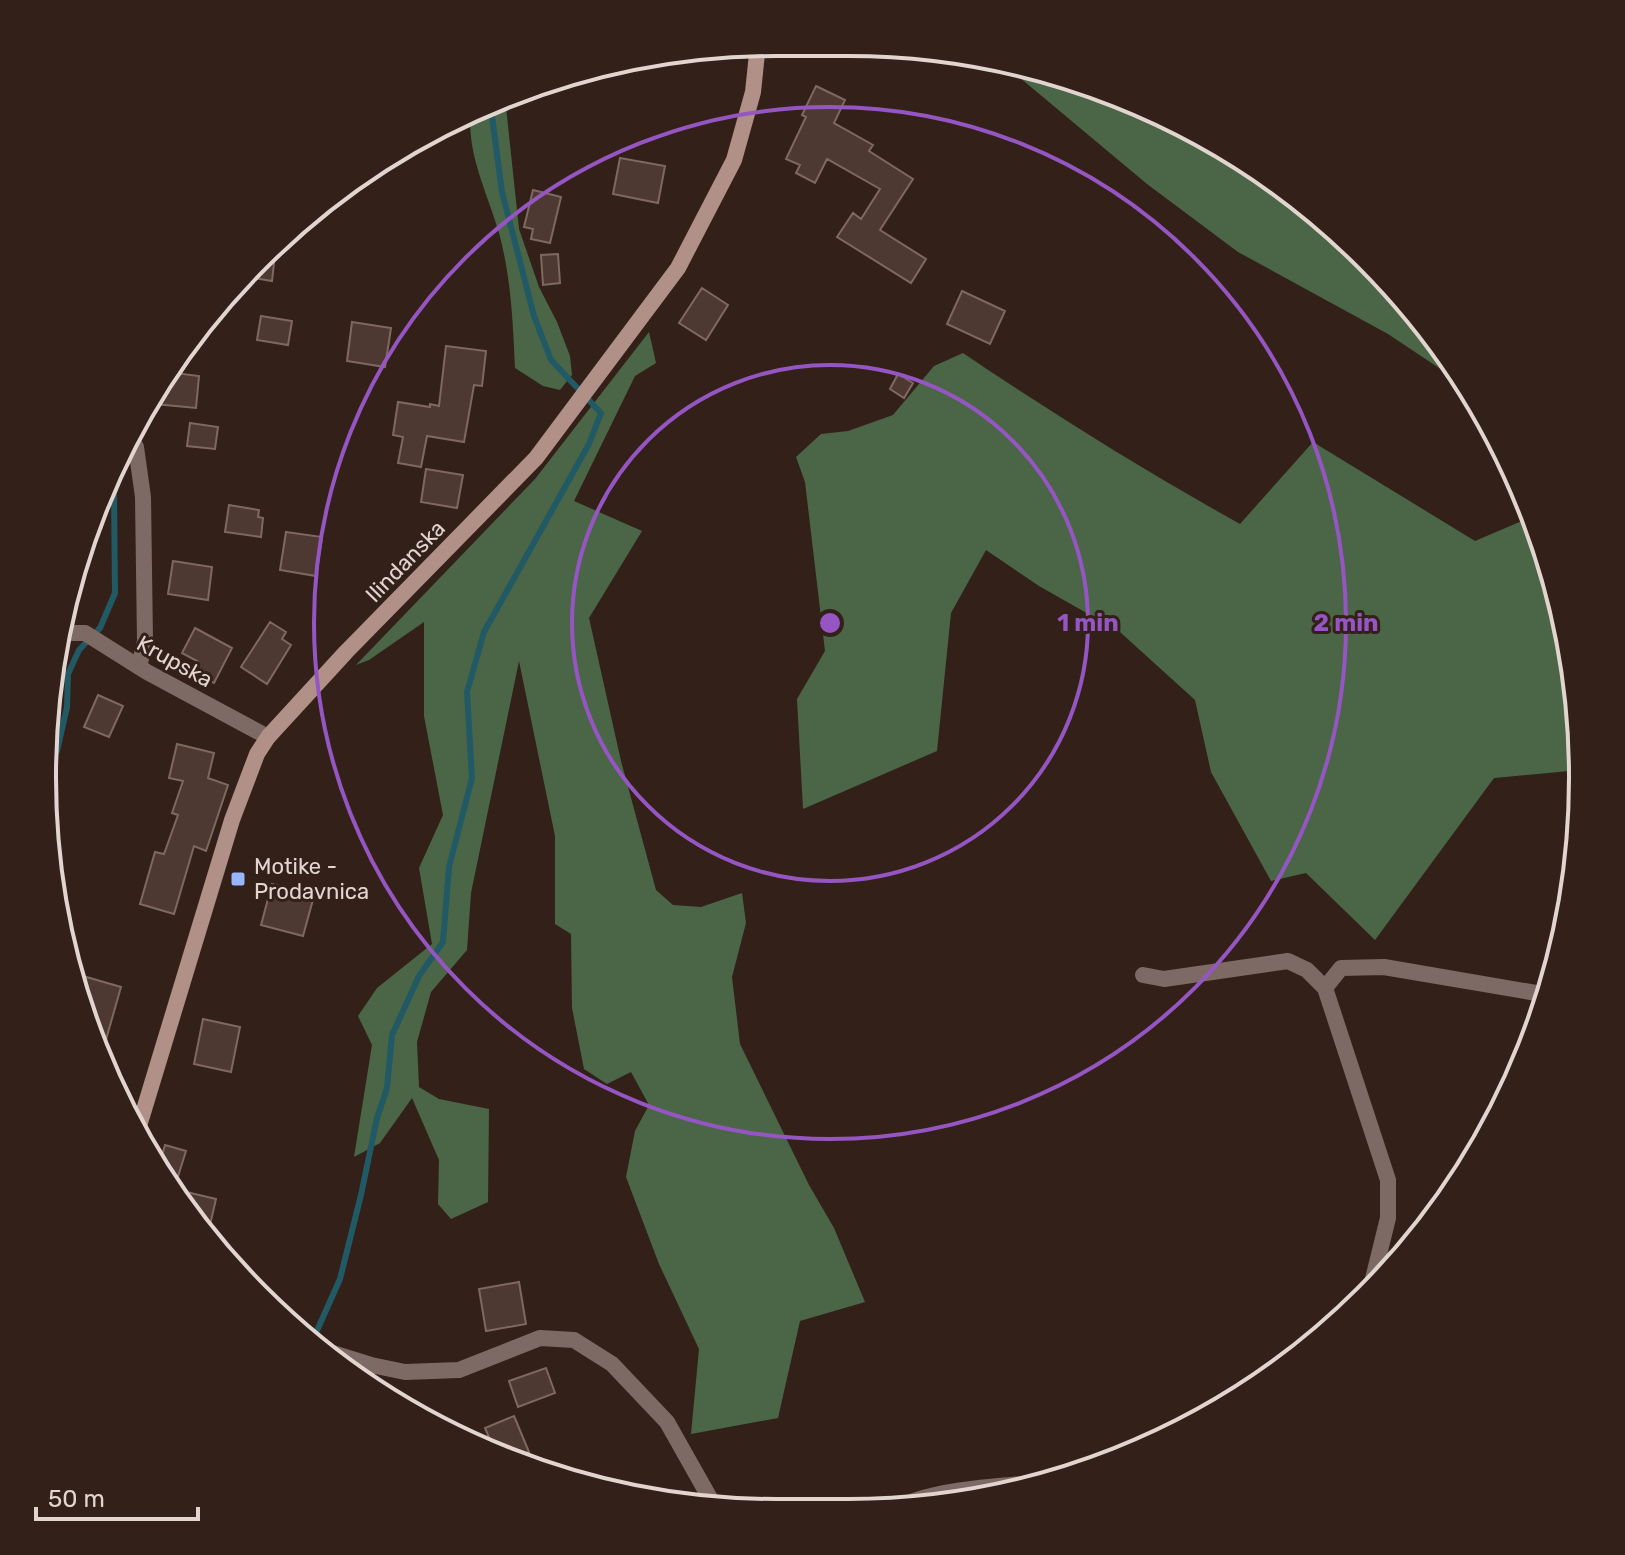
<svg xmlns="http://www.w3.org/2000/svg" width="1625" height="1555" font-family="Rubik,sans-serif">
<rect width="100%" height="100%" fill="#332119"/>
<!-- forest -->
<path fill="#4a6646" d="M 1001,62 L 1083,81 L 1215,140 L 1332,224 L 1431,329 L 1478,405 L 1445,372 L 1388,334 L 1238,252 L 1147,184 Z
M 513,93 L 506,107 L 519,229 L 539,287 L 557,322 L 570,356 L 572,375 L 560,390 L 543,386 L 515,368 C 513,323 511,277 499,233 C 488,194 466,153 471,112 L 496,98 Z
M 649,332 L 656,363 L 635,376 L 574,501 L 642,531 L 589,618 L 621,761 L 656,890 L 673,905 L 701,907 L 742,893 L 746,923 L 732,977 L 740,1044 L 809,1185 L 834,1228 L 865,1302 L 800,1321 L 778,1418 L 691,1434 L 699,1349 L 659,1264 L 626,1177 L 635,1131 L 649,1105 L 631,1072 L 607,1084 L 584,1069 L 572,1008 L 571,934 L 555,924 L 555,836 L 519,661 L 471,893 L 467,950 L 431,992 L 417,1042 L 419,1087 L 439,1099 L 489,1109 L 488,1202 L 451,1219 L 438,1204 L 439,1160 L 412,1098 L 380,1143 L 354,1157 L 372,1045 L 358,1016 L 377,988 L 432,944 L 419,868 L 443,815 L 424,716 L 424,622 L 369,660 L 356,665 L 535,479 Z
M 963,353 C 1053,414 1145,471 1240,524 L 1313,442 L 1475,541 L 1531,517 L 1558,587 L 1581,729 L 1580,770 L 1494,778 L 1375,940 L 1306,873 L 1271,881 L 1211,772 L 1195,700 L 1120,632 L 1039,586 L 986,550 L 951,613 L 937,751 L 803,809 L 797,699 L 825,651 L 805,482 L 796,457 L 821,434 L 848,431 L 893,415 L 934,366 Z"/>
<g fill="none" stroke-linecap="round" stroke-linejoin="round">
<!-- stream -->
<path stroke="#215964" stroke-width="6" d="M 45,773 L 57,751 L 67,707 L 68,674 L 79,650 L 100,628 L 115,593 L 114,493 L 118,471 L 128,440
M 311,1344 L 340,1279 L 361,1195 L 377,1118 L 387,1088 L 392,1035 L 419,976 L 443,942 L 449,867 L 472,778 L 467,692 L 484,632 L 589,444 L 601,413 L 551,360 L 534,316 L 502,192 L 490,101"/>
</g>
<!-- building -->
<path fill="#4d3931" stroke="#7e685f" stroke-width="2" d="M 816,86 L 845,100 L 834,123 L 873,145 L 869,151 L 913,179 L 880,230 L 926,259 L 911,283 L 837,237 L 853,213 L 861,219 L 880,189 L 827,159 L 815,183 L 796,173 L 800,165 L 786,159 L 806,117 L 802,115 Z
M 620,158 L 665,166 L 658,203 L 613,194 Z
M 533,190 L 561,197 L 550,243 L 531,239 L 533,229 L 524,227 Z
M 558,254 L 560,283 L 543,285 L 541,255 Z
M 259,261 L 274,263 L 272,281 L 242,276 Z
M 702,288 L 728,305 L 706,340 L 679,323 Z
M 962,291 L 1005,311 L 990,344 L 947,324 Z
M 261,316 L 292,321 L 288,345 L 257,340 Z
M 352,322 L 391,328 L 385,367 L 347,361 Z
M 446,346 L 486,351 L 482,386 L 474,385 L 464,442 L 427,436 L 421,467 L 398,463 L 403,437 L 393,435 L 398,402 L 430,407 L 430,404 L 439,406 Z
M 167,372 L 199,376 L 196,408 L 155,404 L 157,387 Z
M 898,374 L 913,383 L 904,398 L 890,389 Z
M 190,423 L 218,427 L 215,449 L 187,446 Z
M 426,469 L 463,475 L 457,508 L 421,502 Z
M 229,505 L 259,510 L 258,517 L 263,518 L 261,537 L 225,532 Z
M 286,532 L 322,537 L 316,576 L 280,570 Z
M 173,561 L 212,567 L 208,600 L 168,594 Z
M 270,622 L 286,632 L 282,639 L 291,645 L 267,684 L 241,667 Z
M 195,628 L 232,648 L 214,683 L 192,672 L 197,661 L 182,653 Z
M 98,695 L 123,706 L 109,737 L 84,727 Z
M 177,744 L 214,753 L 208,778 L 228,785 L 206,851 L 194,846 L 174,914 L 140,904 L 155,852 L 164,854 L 178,815 L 172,813 L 183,781 L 169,778 Z
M 272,884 L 314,896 L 303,936 L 261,925 Z
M 83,976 L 121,987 L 101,1057 L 81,1013 L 77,996 Z
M 203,1019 L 240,1027 L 231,1072 L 194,1064 Z
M 165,1145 L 186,1151 L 174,1189 L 216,1199 L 207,1238 L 158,1170 Z
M 519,1282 L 526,1324 L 486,1331 L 479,1289 Z
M 546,1368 L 555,1393 L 518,1407 L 509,1381 Z
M 514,1416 L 529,1452 L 511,1459 L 496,1454 L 485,1428 Z"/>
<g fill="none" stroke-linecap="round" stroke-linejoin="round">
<!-- street -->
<path stroke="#7e6a64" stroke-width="16" d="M 129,436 L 136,447 L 143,497 L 145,641 L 139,667
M 60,633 L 85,633 L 147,672 L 268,737
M 1143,975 L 1164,979 L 1288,961 L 1307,970 L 1325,988 L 1341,968 L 1384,967 L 1548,995
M 1325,988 L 1388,1180 L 1388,1218 L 1370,1291
M 316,1348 L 371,1365 L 405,1372 L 459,1370 L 540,1338 L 574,1340 L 612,1364 L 667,1422 L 716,1509
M 891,1511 C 932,1487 1009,1486 1057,1481"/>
<!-- secondary -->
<path stroke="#b09087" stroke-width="16" d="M 136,1136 L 232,820 L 257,754 L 268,737 L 346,652 L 536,458 L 678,268 L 734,160 L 753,92 L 758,44"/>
</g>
<!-- distance rings -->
<g fill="none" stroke="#9556c3" stroke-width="4">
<circle cx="830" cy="623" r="258"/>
<circle cx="830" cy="623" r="516"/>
</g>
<!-- markers -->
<rect fill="#96b6fd" stroke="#332119" stroke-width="3" x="230" y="871" width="16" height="16" rx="4"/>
<g text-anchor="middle" stroke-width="6" stroke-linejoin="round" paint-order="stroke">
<!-- street labels -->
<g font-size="22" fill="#e2d5d0" stroke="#332119">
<text transform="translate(405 561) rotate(-46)" y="8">Ilindanska</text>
<text transform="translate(175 661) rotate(29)" y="8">Krupska</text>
</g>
<!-- poi labels -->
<g font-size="22" fill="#e2d5d0" stroke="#332119" text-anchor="start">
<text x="254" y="874">Motike -<tspan x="254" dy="25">Prodavnica</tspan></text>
</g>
</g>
<!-- crop -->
<path d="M0 0H1625V1555H0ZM777 56H848A721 721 0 0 1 1569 777V778A721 721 0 0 1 848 1499H777A721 721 0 0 1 56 778V777A721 721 0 0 1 777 56Z" fill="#332119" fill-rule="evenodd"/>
<path fill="none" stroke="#e2d5d0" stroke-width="4" d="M777 56H848A721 721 0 0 1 1569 777V778A721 721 0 0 1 848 1499H777A721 721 0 0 1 56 778V777A721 721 0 0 1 777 56Z"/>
<circle cx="830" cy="623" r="12" fill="#9556c3" stroke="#332119" stroke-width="4"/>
<g font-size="24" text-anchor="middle" font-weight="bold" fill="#9556c3" stroke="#332119" stroke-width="6" stroke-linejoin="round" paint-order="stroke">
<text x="1088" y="631">1 min</text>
<text x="1346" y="631">2 min</text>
</g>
<!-- scale -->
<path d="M36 1507v12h162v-12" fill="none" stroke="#e2d5d0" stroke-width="4"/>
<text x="48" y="1507" font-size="24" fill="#e2d5d0" stroke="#332119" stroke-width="6" paint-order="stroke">50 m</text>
</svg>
